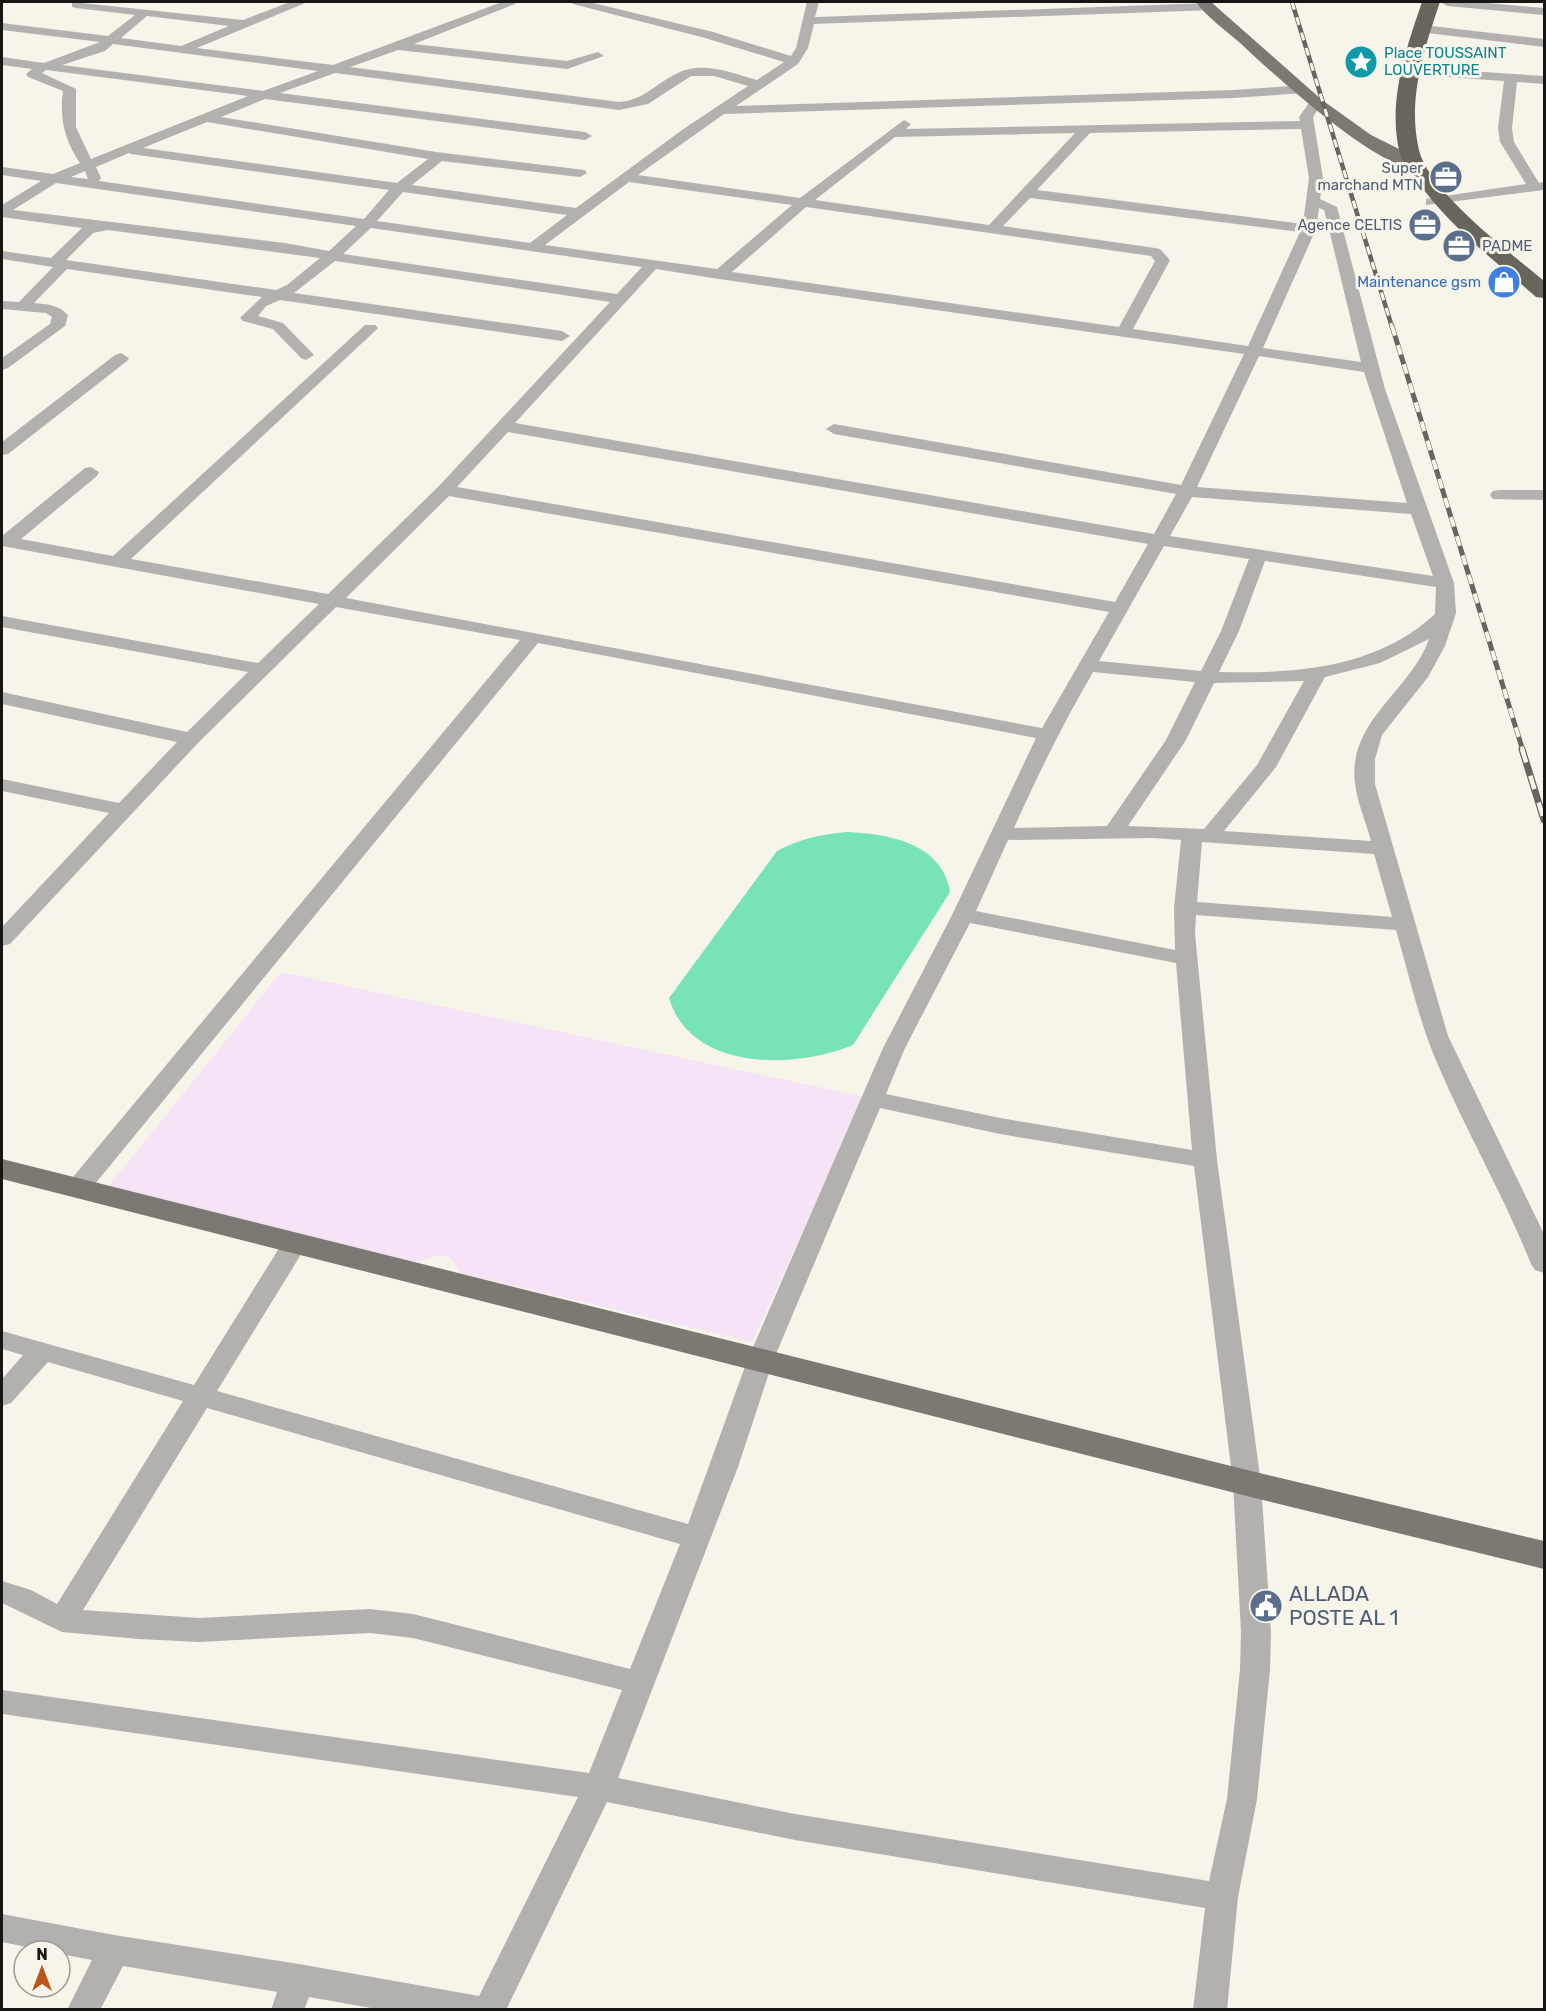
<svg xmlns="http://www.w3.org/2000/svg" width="1546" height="2011" font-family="Rubik,sans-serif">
<rect width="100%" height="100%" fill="#f7f5ea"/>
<!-- education -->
<path fill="#f5e4f6" d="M 281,972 L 865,1097 L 752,1342 L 460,1273 L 451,1258 L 439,1255 L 416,1263 L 108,1187 Z"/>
<!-- green -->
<path fill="#78e3b7" d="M 847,832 C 889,834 942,843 950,892 L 853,1045 C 796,1069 691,1072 669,998 L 777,851 C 800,839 821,834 847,832 Z"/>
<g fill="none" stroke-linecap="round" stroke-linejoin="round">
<!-- minor -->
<path fill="#b2b1ad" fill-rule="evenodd" d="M 72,2 L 243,20 L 290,2 L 305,2 L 303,4 L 197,48 L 333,65 L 502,2 L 517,2 L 515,4 L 414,44 L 567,61 L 598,52 L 604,56 L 567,69 L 398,50 L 350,67 L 619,102 C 644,100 655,84 676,74 C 701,60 731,73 757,80 L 784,62 L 705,38 L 573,4 L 571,2 L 589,2 L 713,32 L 791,56 L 796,48 L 807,2 L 819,2 L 815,17 L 1210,3 L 1214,4 L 1214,10 L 814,24 L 808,48 L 798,64 L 736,106 L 1234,90 L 1303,85 L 1309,89 L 1303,93 L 1234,98 L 724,114 L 638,175 L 800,198 L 904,120 L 911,124 L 906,129 L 1300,121 L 1299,117 L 1311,100 L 1321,100 L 1322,103 L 1313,117 L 1323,178 L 1320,199 L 1337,207 L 1385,389 L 1454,583 L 1456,613 L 1445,646 L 1428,677 L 1382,735 L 1375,759 L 1375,784 L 1448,1036 L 1544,1234 L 1544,1273 L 1535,1270 L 1531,1264 C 1504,1196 1467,1133 1438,1065 C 1419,1022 1409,975 1396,930 L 1196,915 L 1195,934 L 1217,1160 L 1261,1483 L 1271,1632 L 1270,1670 L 1257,1799 L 1238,1897 L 1227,2010 L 1193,2010 L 1205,1908 L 795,1840 L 607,1802 L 506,2010 L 382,2010 L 309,1997 L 304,2010 L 271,2010 L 277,1992 L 123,1966 L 100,2010 L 67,2010 L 92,1960 L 60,1954 L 60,1951 L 46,1951 L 2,1942 L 2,1914 L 114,1935 L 299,1964 L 479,1996 L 578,1797 L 2,1714 L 2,1690 L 589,1773 L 622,1690 L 413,1638 L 370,1633 L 199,1642 L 139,1639 L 62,1632 L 2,1603 L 2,1581 L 31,1590 L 57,1604 L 183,1401 L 48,1362 L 11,1403 L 2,1406 L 2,1379 L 23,1355 L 2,1349 L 2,1331 L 194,1385 L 286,1237 L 295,1234 L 304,1237 L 308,1243 L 217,1391 L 688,1524 L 747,1361 L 883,1048 L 952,915 L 1036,738 L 538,643 L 86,1195 L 77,1197 L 68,1195 L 65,1189 L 68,1183 L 520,640 L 336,607 L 198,743 L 10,944 L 2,946 L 2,927 L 109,813 L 2,791 L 2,779 L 119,803 L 177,742 L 2,704 L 2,692 L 187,732 L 248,672 L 2,627 L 2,616 L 258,663 L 319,604 L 2,546 L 2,536 L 85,468 L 91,467 L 99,472 L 97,476 L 21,539 L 113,556 L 365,325 L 375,325 L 378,328 L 375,331 L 131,559 L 328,594 L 439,486 L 610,302 L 335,261 L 294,293 L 562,331 L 570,336 L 562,341 L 280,300 L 266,306 L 258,316 L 283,323 L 314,355 L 306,360 L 301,358 L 273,329 L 243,321 L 240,318 L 243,315 L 262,297 L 67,269 L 34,303 C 47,304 59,305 68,315 L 65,326 L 8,368 L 2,370 L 2,358 L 50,324 L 52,317 L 46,313 L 2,309 L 2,301 L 19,302 L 53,267 L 2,259 L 2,251 L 51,258 L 82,228 L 2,217 L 2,205 L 41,181 L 2,175 L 2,167 L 53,174 L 80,163 C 65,141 59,118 63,91 L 28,77 L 26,74 L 32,69 L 2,65 L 2,57 L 44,63 L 100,42 L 2,30 L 2,23 L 108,36 L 135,15 L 76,8 L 72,7 ZM 147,16 L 229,26 L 181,46 L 121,38 ZM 113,44 L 318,71 L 263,91 L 62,65 L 105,51 ZM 46,70 L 248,96 L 91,159 L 76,127 L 76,89 L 42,73 ZM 335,73 L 619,110 L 648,104 L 691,76 L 714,76 L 748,86 L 682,130 L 576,208 L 412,185 L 442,161 L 580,177 L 587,173 L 585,170 L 436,152 L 221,117 L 265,99 L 585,140 L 592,136 L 585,132 L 280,93 ZM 207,122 L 428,159 L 397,183 L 143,148 ZM 1301,129 L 1309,178 L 1303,224 L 1037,190 L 1090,133 ZM 1075,133 L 989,225 L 815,200 L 895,137 ZM 129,153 L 131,154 L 389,190 L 364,219 L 99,181 L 101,178 L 96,167 ZM 85,171 L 88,179 L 71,177 ZM 629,182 L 792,205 L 717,269 L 545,245 ZM 56,183 L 356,226 L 329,251 L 285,243 L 13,210 ZM 403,192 L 567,215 L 530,243 L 377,221 ZM 1030,198 L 1300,232 L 1248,346 L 1133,329 L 1170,260 L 1160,249 L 1155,248 L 1003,226 ZM 806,207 L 1151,256 L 1155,261 L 1119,327 L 732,272 ZM 1319,208 L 1324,210 L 1327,221 L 1361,362 L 1263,348 L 1316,229 ZM 371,228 L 642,267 L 617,294 L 343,254 ZM 108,230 L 320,258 L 287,285 L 276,290 L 66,260 L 93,233 ZM 656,269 L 719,279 L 1244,354 L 1181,485 L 834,424 L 826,429 L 834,434 L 1176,494 L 1154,534 L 515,423 ZM 1259,356 L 1364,372 L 1407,503 L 1197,487 ZM 508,432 L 1148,544 L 1115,602 L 457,487 ZM 449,496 L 1109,612 L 1042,728 L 346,598 ZM 1192,497 L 1411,514 L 1433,576 L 1170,536 ZM 1164,546 L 1249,559 L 1221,631 L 1201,671 L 1099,661 ZM 1265,561 L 1436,587 L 1435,614 C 1377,668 1296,674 1219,672 L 1239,631 ZM 1429,639 C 1411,691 1347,721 1355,783 C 1357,802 1366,822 1371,841 L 1224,831 L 1276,767 L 1325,677 L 1380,663 ZM 1093,672 L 1195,682 L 1166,740 L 1107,826 L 1014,828 C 1039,772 1063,724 1093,672 ZM 1304,681 L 1257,765 L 1204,829 L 1128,826 L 1186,740 L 1214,683 ZM 1153,838 L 1181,840 L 1174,908 L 1175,950 L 976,911 L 1008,840 ZM 1202,842 L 1374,854 L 1392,917 L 1197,902 ZM 970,923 L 1176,963 L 1192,1150 L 1000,1118 L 886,1094 L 905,1048 ZM 880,1108 L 1000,1134 L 1194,1166 L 1233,1483 L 1241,1632 L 1240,1670 L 1227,1799 L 1209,1881 L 795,1814 L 618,1778 L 738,1467 L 773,1361 ZM 207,1408 L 680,1544 L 630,1669 L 413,1614 L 370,1609 L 199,1618 L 83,1610 Z
M 1441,2 L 1477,2 L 1544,8 L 1544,15 L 1447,6 Z
M 1423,25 L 1544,39 L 1544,47 L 1419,32 L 1417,29 Z
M 1409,67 L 1544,76 L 1544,84 L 1517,82 L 1512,128 L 1514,142 L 1539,183 L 1544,182 L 1544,190 L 1426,205 L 1426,199 L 1431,198 L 1526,184 L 1500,142 L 1498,128 L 1504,81 L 1405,74 L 1403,71 Z
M 121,353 L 129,358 L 127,361 L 8,454 L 2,455 L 2,442 L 115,355 Z
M 1499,490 L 1544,490 L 1544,500 L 1493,499 L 1490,495 L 1493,491 Z"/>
<!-- major -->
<path fill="#7b7971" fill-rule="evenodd" d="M 1196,2 L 1211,2 L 1322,100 L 1371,135 L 1421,160 L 1424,164 L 1421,168 C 1384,177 1268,69 1239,42 C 1225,30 1207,17 1196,2 Z
M 2,1159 L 1247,1470 L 1544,1541 L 1544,1569 L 1247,1496 L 2,1179 Z"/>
<!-- highway -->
<path fill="#68655c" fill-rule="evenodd" d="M 1422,2 L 1440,2 C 1424,49 1407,100 1419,150 C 1428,191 1512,254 1544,281 L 1544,298 L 1536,297 C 1494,260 1450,227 1418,182 C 1411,172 1402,162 1399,150 C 1388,100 1406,49 1422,2 Z"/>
<!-- rail-far2 casing -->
<g stroke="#67655f" stroke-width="4.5">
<path id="rail-far2" d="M 1292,2 L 1392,327"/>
</g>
<!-- rail-far1 casing -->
<g stroke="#67655f" stroke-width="5">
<path id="rail-far1" d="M 1392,326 L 1523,751"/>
</g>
<!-- rail casing -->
<g stroke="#67655f" stroke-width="7">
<path id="rail" d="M 1522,749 L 1544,820"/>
</g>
<!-- rail-far2 -->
<use href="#rail-far2" stroke="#f7f5ea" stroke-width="3" stroke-dasharray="8" stroke-linecap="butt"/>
<!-- rail-far1 -->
<use href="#rail-far1" stroke="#f7f5ea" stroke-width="4" stroke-dasharray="10" stroke-linecap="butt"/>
<!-- rail -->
<use href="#rail" stroke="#f7f5ea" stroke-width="4.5" stroke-dasharray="14" stroke-linecap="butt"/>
</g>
<!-- icons -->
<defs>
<g id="sight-disc" transform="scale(1.725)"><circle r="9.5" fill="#0f9aa8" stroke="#f7f5ea"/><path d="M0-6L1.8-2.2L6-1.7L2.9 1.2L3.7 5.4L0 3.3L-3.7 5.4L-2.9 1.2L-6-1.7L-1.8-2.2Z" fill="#fff"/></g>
<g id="office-disc" transform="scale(1.725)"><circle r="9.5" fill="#5c6f8a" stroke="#f7f5ea"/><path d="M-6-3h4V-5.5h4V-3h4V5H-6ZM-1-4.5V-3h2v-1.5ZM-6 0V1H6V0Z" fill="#fff"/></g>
<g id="shop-disc" transform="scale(1.725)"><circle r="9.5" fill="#3f7fe0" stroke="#f7f5ea"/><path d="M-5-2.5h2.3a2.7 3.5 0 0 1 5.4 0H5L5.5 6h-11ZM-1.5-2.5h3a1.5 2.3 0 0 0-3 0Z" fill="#fff"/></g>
<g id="civic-disc" transform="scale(1.725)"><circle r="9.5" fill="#5c6f8a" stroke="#f7f5ea"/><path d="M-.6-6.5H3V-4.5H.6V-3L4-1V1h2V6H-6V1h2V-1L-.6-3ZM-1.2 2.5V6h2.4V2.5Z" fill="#fff"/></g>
</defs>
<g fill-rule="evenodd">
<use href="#sight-disc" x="1361" y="62"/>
<use href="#office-disc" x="1446" y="177"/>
<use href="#office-disc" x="1425" y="225"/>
<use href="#office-disc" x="1459" y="246"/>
<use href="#shop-disc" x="1504" y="282"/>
<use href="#civic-disc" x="1266" y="1606"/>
</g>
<g text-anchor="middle" stroke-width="6" stroke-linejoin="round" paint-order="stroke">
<!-- far-culture labels -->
<g font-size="15" fill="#0d838f" stroke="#f7f5ea" text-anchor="start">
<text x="1384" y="58">Place TOUSSAINT<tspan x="1384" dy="17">LOUVERTURE</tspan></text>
</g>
<!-- far-service labels -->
<g font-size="15" fill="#4e5e75" stroke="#f7f5ea" text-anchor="end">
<text x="1423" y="173">Super<tspan x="1423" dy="17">marchand MTN</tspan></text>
<text x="1402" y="230">Agence CELTIS</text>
<text x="1482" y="251" text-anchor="start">PADME</text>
</g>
<!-- far-shop labels -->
<g font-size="15" fill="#366cbe" stroke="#f7f5ea" text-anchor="end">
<text x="1481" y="287">Maintenance gsm</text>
</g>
<!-- near-service labels -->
<g font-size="21" fill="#4e5e75" stroke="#f7f5ea" text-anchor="start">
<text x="1289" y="1601">ALLADA<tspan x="1289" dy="24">POSTE AL 1</tspan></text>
</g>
</g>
<!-- border -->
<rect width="1546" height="2011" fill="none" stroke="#171613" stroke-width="6"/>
<!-- north arrow -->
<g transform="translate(42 1969)"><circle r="28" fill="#f7f5ea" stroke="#9d9c94" stroke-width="1.5"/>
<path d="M0-4.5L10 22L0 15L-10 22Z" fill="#b8561a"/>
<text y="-9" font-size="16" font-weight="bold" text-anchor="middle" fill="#171613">N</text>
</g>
</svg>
